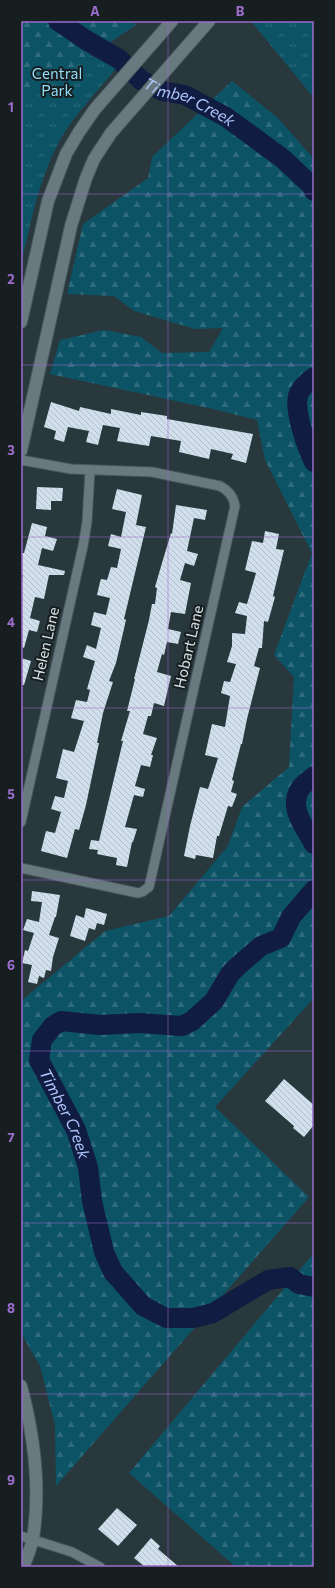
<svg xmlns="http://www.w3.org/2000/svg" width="335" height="1588" font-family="Commissioner,sans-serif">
<defs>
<pattern id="grass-tufts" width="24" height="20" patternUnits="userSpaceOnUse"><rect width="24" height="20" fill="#0c5366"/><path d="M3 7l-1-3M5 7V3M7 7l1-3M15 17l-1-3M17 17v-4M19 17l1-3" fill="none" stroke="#2f6b7c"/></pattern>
<pattern id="forest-firs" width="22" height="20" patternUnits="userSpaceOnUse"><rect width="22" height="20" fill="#0c5366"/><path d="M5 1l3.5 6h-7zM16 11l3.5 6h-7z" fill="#2f6b7c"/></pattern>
<pattern id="building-back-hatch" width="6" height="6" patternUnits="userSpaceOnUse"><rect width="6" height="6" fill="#d0dfeb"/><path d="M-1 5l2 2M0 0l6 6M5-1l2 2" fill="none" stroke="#b3c0ca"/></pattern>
</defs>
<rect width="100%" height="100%" fill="#28383d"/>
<!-- grass -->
<path fill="url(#grass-tufts)" d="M 21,21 L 67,46 L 118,66 C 99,90 70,119 57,146 C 38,183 30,225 21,265 Z
M 251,21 L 314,21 L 314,98 Z"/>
<!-- forest -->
<path fill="url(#forest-firs)" d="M 21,21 L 132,21 L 136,25 L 44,87 L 21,95 Z
M 232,81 L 278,118 L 314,159 L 314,998 L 215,1107 L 309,1197 L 56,1486 L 55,1425 L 40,1366 L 21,1333 L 21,1001 L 105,931 L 169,916 L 228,846 L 242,807 L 289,767 L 294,677 L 274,655 L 312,553 L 265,460 L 257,420 L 213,409 L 50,374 L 60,340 L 104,330 L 141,337 L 162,353 L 209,352 L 223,328 L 195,329 L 134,311 L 114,296 L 67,294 L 83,224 L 148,178 L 152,157 Z
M 314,1253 L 314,1567 L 236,1567 L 129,1473 Z"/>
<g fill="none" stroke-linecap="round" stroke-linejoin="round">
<!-- river -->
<g stroke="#101c41" stroke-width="20">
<path id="s1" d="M 58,21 L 86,40 L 119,59 L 141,80 L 162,91 L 185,95 L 226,117 L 282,158 L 313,187 L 314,191"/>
<path d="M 314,377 C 308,381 300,389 298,396 C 294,411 307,448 314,462"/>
<path d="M 314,776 C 310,780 303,784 300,789 C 288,808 305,827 314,844"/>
<path id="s2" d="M 314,890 L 291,917 L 281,938 L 261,946 L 239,965 L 230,974 L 214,1001 L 192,1021 L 182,1026 L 139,1023 L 100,1025 L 61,1021 L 53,1026 L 42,1040 L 39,1060 L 76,1130 L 88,1167 L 92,1201 L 104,1252 L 113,1272 L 143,1306 L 166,1318 L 193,1318 L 213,1313 L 268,1280 L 290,1277 L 299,1284 L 314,1287"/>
</g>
</g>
<!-- building -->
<path fill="url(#building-back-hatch)" d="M 51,402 L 79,411 L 80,407 L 111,414 L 111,409 L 141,415 L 141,412 L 167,416 L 167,419 L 253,434 L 246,463 L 231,459 L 233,454 L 211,449 L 209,459 L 179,452 L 181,441 L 151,436 L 149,446 L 117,441 L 120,428 L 103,425 L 98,445 L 86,442 L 89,431 L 68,427 L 64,442 L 54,439 L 56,431 L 44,427 Z
M 37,487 L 63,488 L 62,501 L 51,501 L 51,510 L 36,509 Z
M 117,489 L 142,495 L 136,525 L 146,527 L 124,619 L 126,620 L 116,663 L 109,681 L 113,682 L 103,713 L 97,743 L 99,743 L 86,805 L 79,830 L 75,829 L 67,858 L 41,851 L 46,831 L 55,833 L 61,812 L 51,809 L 55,796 L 64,798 L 68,781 L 56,778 L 63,749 L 74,752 L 84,721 L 71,718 L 76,700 L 87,702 L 90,690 L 87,689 L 95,661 L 83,657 L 87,645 L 96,649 L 101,628 L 91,625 L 94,612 L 106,615 L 110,598 L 97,595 L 100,582 L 101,579 L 107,580 L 111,567 L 117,568 L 121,549 L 108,546 L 111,534 L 121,537 L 126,512 L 112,509 Z
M 176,505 L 207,510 L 205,520 L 194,518 L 187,551 L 198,554 L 194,566 L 185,563 L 180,580 L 191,583 L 185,614 L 171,612 L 168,629 L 181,632 L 178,644 L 167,642 L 164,655 L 162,654 L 157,672 L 171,676 L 164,706 L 154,703 L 151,716 L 148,716 L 143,734 L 157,738 L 151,755 L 153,755 L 150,767 L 141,765 L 135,786 L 145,789 L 143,797 L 134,795 L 125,827 L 137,829 L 133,842 L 132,842 L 127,867 L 116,865 L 117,858 L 97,854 L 98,850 L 89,849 L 91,840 L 99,841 L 123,741 L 121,741 L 130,711 L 127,711 L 135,679 L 134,679 L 149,620 L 152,604 L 155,604 L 157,588 L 155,587 L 162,563 L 171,533 L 172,534 Z
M 32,523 L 47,527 L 45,536 L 57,539 L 53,551 L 42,548 L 38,565 L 65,571 L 64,575 L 49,575 L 44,599 L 35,597 L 30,618 L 40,621 L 37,632 L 29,630 L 24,648 L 21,647 L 21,585 L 23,575 L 21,575 L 21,553 L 24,553 Z
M 265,531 L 279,534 L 276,549 L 284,550 L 273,596 L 275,597 L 268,622 L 264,621 L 262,648 L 259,648 L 254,666 L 260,668 L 247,719 L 242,744 L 241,744 L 232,780 L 234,781 L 231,792 L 237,794 L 232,807 L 228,806 L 219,836 L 217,836 L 213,858 L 196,855 L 195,859 L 184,856 L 190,826 L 200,787 L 208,789 L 218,758 L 205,755 L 212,724 L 225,727 L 230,696 L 221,693 L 224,681 L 230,682 L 236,664 L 227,662 L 232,646 L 232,633 L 245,634 L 247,616 L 235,613 L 239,602 L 247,604 L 256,573 L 245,570 L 252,541 L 263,543 Z
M 21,658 L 31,661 L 24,685 L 21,685 Z
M 32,891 L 60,895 L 56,917 L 55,917 L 49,935 L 59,938 L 53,957 L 51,971 L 46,970 L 44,978 L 39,976 L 37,984 L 28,982 L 32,965 L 22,963 L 25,950 L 28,951 L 34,933 L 23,930 L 27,919 L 39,922 L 42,902 L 31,901 Z
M 86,908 L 107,914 L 104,925 L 97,923 L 95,930 L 89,928 L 85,941 L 70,936 L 76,915 L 84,918 Z
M 284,1079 L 314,1105 L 314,1125 L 304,1137 L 293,1128 L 294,1126 L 265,1101 Z
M 117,1508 L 137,1525 L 118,1546 L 98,1529 Z
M 151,1538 L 160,1546 L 158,1549 L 179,1567 L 145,1567 L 134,1558 Z"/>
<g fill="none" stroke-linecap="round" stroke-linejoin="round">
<!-- minor casing -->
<g stroke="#47565a" stroke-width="11">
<path id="minor" d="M 21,460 L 71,469 L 152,472 L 220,486 C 229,491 233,496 235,506 L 149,887 L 142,892 L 138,893 L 21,868
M 21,822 L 83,546 L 87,522 L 90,470
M 21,1536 L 72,1552 L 100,1567"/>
</g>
<!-- secondary casing -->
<g stroke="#47565a" stroke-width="14">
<path id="secondary" d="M 21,322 L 48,201 L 66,154 L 79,132 L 95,109 L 172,21
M 21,451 L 71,226 L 86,178 L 94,159 L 111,133 L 209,21
M 21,1386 C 34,1435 41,1487 33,1538 C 31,1548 27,1558 23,1567"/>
</g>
<!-- minor -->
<use href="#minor" stroke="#687a80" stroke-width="9"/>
<!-- secondary -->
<use href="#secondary" stroke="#687a80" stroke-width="12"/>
</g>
<!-- grid -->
<path fill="none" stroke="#9c6ccc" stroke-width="1" stroke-opacity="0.55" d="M 168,21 L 168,1567M 21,194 L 314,194M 21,365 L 314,365M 21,537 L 314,537M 21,708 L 314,708M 21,880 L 314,880M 21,1051 L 314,1051M 21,1223 L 314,1223M 21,1394 L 314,1394"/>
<g text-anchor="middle" stroke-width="4" stroke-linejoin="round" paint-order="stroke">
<!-- park labels -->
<g font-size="15" fill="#93def8" stroke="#171e20">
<text x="57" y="79">Central<tspan x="57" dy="17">Park</tspan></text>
</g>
<!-- street labels -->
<g font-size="15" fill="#d8e2e5" stroke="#171e20">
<text transform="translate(46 644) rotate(-77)" y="5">Helen Lane</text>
<text transform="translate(189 647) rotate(-77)" y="5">Hobart Lane</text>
</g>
<!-- water labels -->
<g font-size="16" font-style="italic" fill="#aec4fc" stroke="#171e20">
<text dy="6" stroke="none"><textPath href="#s1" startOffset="156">Timber Creek</textPath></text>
<text dy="6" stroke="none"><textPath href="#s2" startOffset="423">Timber Creek</textPath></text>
</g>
</g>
<!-- border -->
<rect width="335" height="1588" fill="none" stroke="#171e20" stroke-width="44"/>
<rect x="22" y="22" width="291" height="1544" fill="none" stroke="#9c6ccc" stroke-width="1.5"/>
<g font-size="13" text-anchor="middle" font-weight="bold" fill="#9c6ccc">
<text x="95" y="16">A</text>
<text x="240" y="16">B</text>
<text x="11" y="112">1</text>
<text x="11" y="284">2</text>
<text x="11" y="455">3</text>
<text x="11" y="627">4</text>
<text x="11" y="799">5</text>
<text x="11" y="970">6</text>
<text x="11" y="1142">7</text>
<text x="11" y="1313">8</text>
<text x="11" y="1485">9</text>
</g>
</svg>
